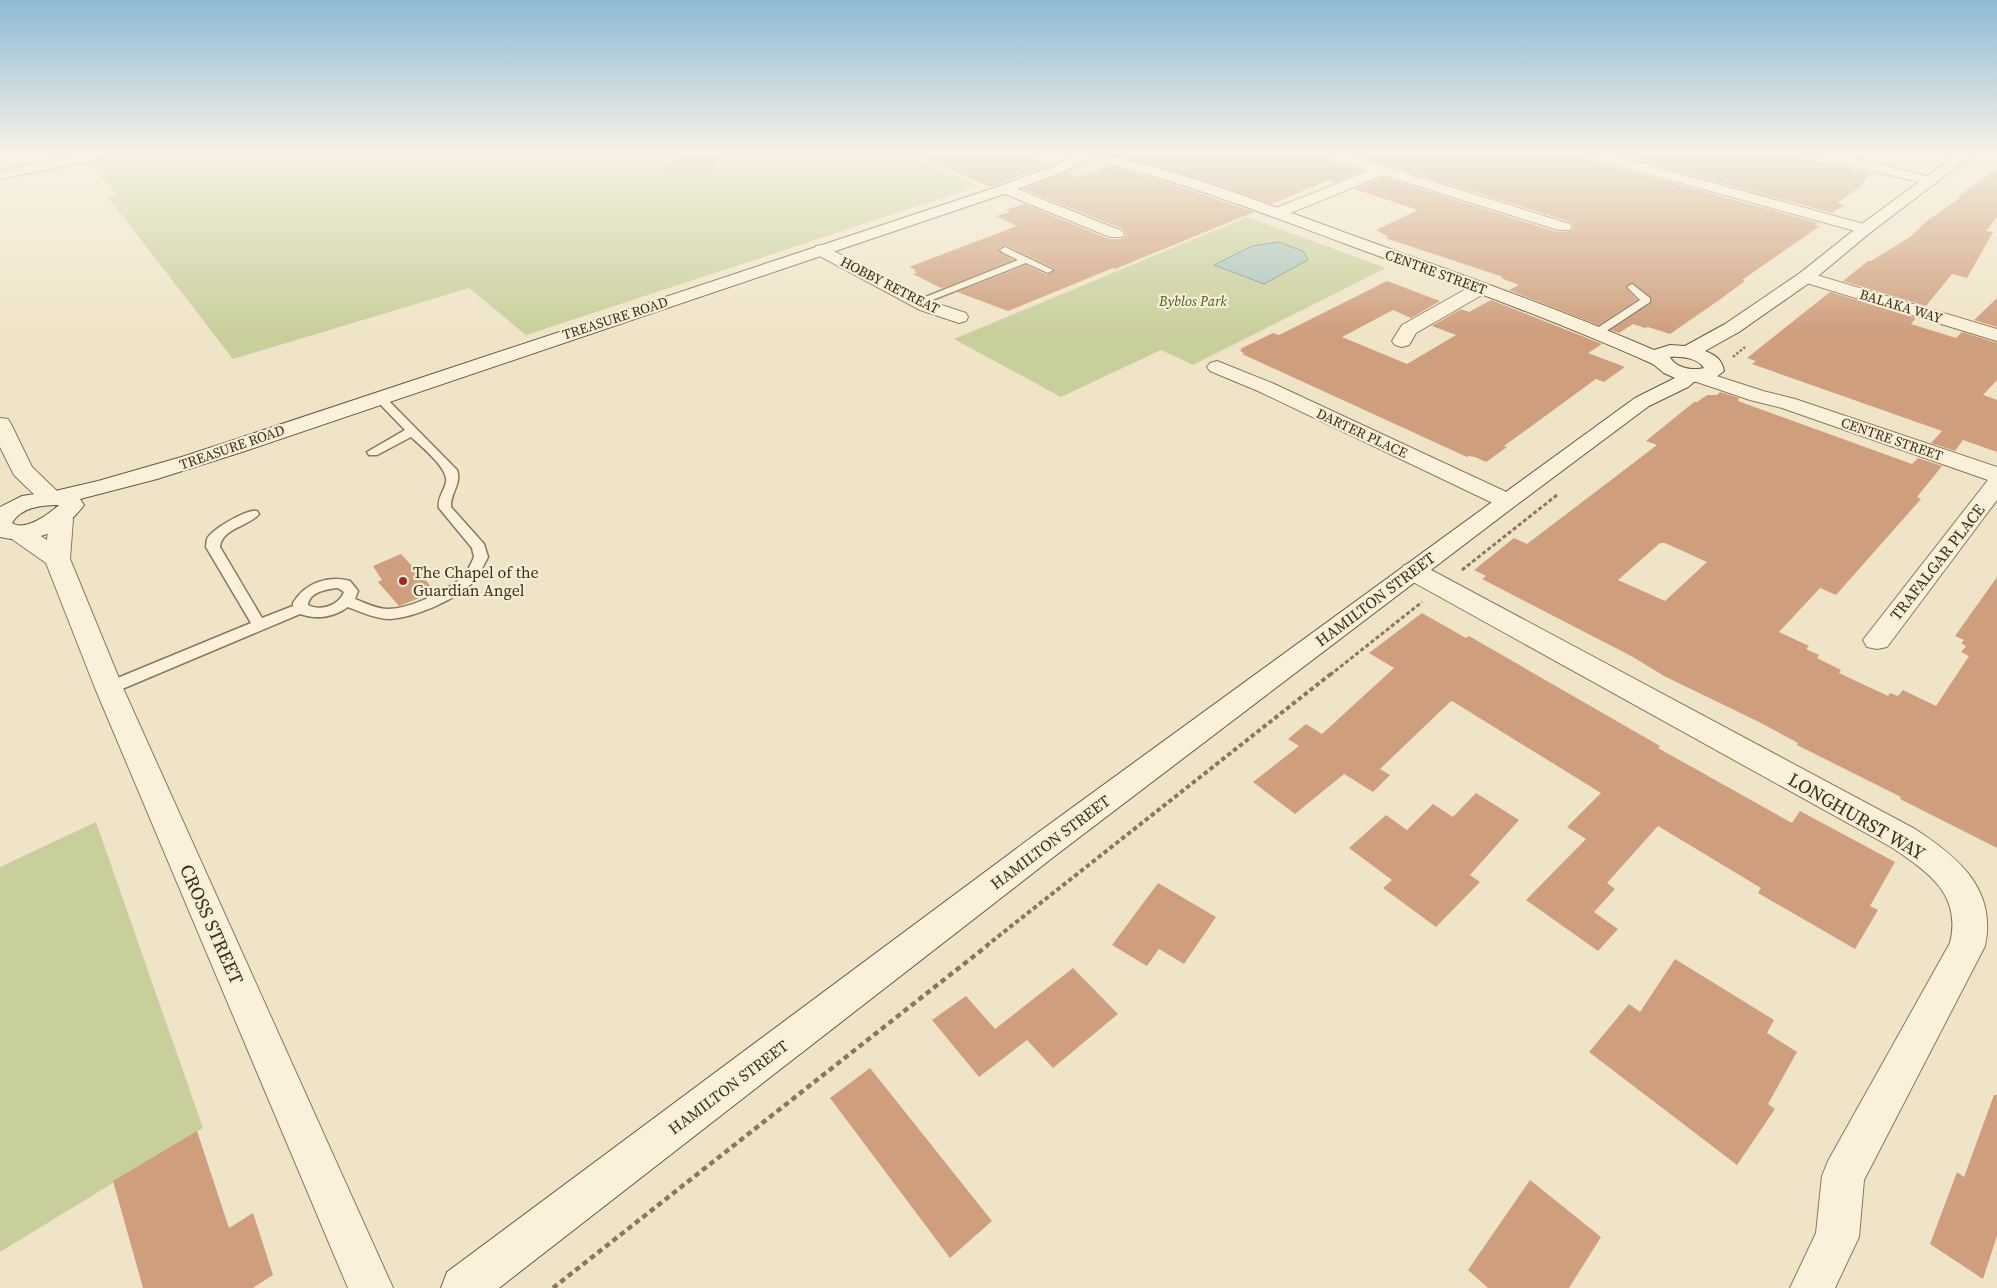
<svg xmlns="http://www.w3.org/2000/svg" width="1997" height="1288" font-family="'Source Serif 4',serif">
<rect width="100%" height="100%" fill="#f0e4c8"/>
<!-- green -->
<path fill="#c9cf9b" d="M 148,152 L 901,152 L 979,186 L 526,335 L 469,288 L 233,359 L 108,197 L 116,195 L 91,164 Z
M 1247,217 L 1386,268 L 1193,365 L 1161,350 L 1061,397 L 954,339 Z
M 96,822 L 203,1128 L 0,1252 L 0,867 Z"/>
<!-- water -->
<path fill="#a9c4bc" stroke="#6f938a" d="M 1278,242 L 1303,251 L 1308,260 L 1264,284 L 1214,265 L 1252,246 Z"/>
<!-- building -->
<path fill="#cf9f7d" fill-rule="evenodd" d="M 680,152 L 726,152 L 710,174 L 663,172 Z
M 909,152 L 1026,152 L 1026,156 L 1050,165 L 990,187 Z
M 1151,152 L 1330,152 L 1328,157 L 1331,161 L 1363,171 L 1335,182 L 1328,180 L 1272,204 L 1204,180 L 1131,159 Z
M 1344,152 L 1575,152 L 1578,157 L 1818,223 L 1815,225 L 1820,226 L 1742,280 L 1745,281 L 1722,298 L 1670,334 L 1648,327 L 1645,328 L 1633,324 L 1619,333 L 1611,330 L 1652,302 L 1651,297 L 1633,283 L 1625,287 L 1637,300 L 1598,325 L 1509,290 L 1519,285 L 1501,278 L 1503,277 L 1385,238 L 1389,237 L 1376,230 L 1418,210 L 1354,189 L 1383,177 L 1557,232 L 1572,231 L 1574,226 L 1571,222 Z
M 1607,152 L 1775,152 L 1870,173 L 1860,187 L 1837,203 L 1845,205 L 1832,213 Z
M 1110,166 L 1166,182 L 1254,212 L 1115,269 L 1113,268 L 1008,311 L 957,292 L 1026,265 L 1047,275 L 1055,269 L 1006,245 L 999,248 L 999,251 L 1013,260 L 946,287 L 941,288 L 913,274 L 917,273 L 914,271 L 916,270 L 909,267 L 1017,226 L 996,216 L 1010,212 L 1006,210 L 1024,204 L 1109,239 L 1122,239 L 1126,235 L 1123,229 L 1023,189 L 1067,172 L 1078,177 Z
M 1997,169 L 1997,217 L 1986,231 L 1993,232 L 1967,278 L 1952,274 L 1926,306 L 1843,281 L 1868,261 L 1871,261 L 1910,237 L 1928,220 L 1960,198 L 1957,197 Z
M 1387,281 L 1440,301 L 1411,318 L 1393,310 L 1342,337 L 1407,364 L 1456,335 L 1432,326 L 1461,309 L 1469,312 L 1491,300 L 1602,344 L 1588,353 L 1625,367 L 1604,382 L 1596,379 L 1504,446 L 1507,447 L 1486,462 L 1475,457 L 1469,456 L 1467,457 L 1242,354 L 1244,353 L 1240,351 L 1242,350 L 1240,349 L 1273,333 L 1279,335 Z
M 1830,292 L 1916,318 L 1911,324 L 1956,338 L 1962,332 L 1997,343 L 1997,380 L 1983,395 L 1997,400 L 1997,452 L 1963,440 L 1955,451 L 1931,443 L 1942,431 L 1752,364 L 1756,361 L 1747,358 Z
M 1997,298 L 1997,327 L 1974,320 Z
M 1720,392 L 1739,398 L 1738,401 L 1912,464 L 1918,458 L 1942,466 L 1917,497 L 1921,499 L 1836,595 L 1820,588 L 1779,632 L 1809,646 L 1806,649 L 1819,655 L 1817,658 L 1841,670 L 1839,673 L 1888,696 L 1890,693 L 1898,696 L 1903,690 L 1936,706 L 1969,656 L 1961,652 L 1966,646 L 1961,643 L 1964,640 L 1955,636 L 1997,577 L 1997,848 L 1900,799 L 1901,797 L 1797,745 L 1798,743 L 1761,723 L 1664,676 L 1633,657 L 1482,579 L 1486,576 L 1474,570 L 1514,538 L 1527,544 L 1657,445 L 1646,441 L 1694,402 L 1697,402 L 1707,395 L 1717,395 ZM 1660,543 L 1665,543 L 1707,562 L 1665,601 L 1618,580 Z
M 401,554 L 413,567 L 415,566 L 435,592 L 399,606 L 378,582 L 382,580 L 373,566 Z
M 1422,613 L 1466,638 L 1469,636 L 1660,746 L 1658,748 L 1792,823 L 1800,811 L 1895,862 L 1870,906 L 1878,910 L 1855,949 L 1758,893 L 1761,888 L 1658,826 L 1607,883 L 1615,889 L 1594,912 L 1618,929 L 1598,951 L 1526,900 L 1586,839 L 1567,827 L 1601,793 L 1452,701 L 1450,702 L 1380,769 L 1390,775 L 1373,792 L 1344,774 L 1295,814 L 1253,782 L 1299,746 L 1288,739 L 1306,724 L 1322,734 L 1394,668 L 1369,653 Z
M 1476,793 L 1519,820 L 1470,875 L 1480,882 L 1436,927 L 1383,888 L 1392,880 L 1349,848 L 1386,815 L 1407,830 L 1433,804 L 1453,817 Z
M 1158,883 L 1216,917 L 1184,964 L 1159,949 L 1147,966 L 1112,945 Z
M 1675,959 L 1774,1020 L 1767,1033 L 1797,1052 L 1768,1104 L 1775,1109 L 1737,1165 L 1589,1052 L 1629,1004 L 1640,1012 Z
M 1073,968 L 1118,1014 L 1053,1068 L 1027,1040 L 979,1077 L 932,1020 L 966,996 L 995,1029 Z
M 870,1068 L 992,1221 L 950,1258 L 830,1098 Z
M 1994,1095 L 1997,1095 L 1997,1236 L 1983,1279 L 1930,1244 L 1957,1172 L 1964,1177 Z
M 197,1131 L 229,1228 L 253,1213 L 273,1275 L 253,1288 L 143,1288 L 113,1181 Z
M 1530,1180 L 1601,1237 L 1569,1288 L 1488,1288 L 1468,1270 Z"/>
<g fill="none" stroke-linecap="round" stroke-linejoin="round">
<!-- lane casing -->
<g stroke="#8d765c" stroke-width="3">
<path id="lane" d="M 1005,247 L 1053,270 L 1048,273 L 1026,263 L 922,304 L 914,304 L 913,302 L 1018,260 L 1002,252 L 1000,250 Z
M 1632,284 L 1650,298 L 1650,302 L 1602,334 L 1594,334 L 1593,332 L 1594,330 L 1640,300 L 1627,287 Z
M 379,394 L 383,395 L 457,470 C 462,484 450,493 451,507 L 484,544 L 488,557 C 483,566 479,576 471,584 C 455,600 413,618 390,619 C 376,619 361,612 348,607 C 334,617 317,620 300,614 L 115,692 L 109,694 L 103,692 L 101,688 L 103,684 L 251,623 L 206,547 C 206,546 207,539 207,539 C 212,529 247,509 257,511 L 259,514 C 248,527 222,528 220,547 L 262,618 L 293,606 L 293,603 C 305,583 328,575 350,581 L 358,591 L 355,599 C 365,603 377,609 388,609 C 409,609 448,591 462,577 C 468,571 471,564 474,557 L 472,548 L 439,508 C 437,498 444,492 446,482 C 449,469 421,446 411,437 L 377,455 L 369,455 L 367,452 L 405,430 L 375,399 L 373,397 L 375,395 ZM 338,588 L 344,592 C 339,605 321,612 308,605 C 309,592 327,589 338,588 Z"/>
</g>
<!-- street casing -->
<g stroke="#8d765c" stroke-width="2">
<path id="street" d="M 94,152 L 122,152 L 120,155 L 0,179 L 0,171 Z
M 1338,152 L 1570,224 L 1572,227 L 1570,230 L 1558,230 L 1383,175 L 1283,216 L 1271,216 L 1269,213 L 1271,210 L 1368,171 L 1332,159 L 1330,156 L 1332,153 Z
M 1577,152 L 1600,152 L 1871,226 L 1873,229 L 1871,232 L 1859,232 L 1579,155 Z
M 1806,152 L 1830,152 L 1935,178 L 1937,181 L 1935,184 L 1930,185 L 1808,155 Z
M 1005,184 L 1122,231 L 1124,234 L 1122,237 L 1110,237 L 1000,192 L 997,189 L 1000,186 Z
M 822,245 L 932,302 L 966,313 L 968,317 L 966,321 L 959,323 L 920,310 L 816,254 L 814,250 L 816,246 Z
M 1806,272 L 1997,329 L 1997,341 L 1800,281 L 1797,277 L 1800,273 Z
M 1481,283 L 1487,284 L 1490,288 L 1487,292 L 1416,333 L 1409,345 L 1402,347 L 1395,345 L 1392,341 L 1402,325 L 1475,284 Z
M 1217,361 L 1272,383 L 1515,496 L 1519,501 L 1515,506 L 1507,508 L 1499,506 L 1258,391 L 1210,371 L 1207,367 L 1210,363 Z
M 1695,369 L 1763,391 L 1795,399 L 1997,467 L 1997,500 L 1887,647 L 1877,649 L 1867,647 L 1863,640 L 1988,480 L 1782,408 L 1750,400 L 1688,379 L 1685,375 L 1688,371 Z
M 0,418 L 8,419 L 11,424 L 32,467 L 58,492 L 62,497 L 58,502 L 50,504 L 42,502 L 14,475 L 0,447 Z
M 61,512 L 70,514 L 73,519 L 70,559 L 123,688 L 393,1288 L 348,1288 L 95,688 L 46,563 L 9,537 L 6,532 L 9,527 C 25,523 34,532 47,540 L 49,519 L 52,514 Z
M 1413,563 L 1422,565 L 1915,829 C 1958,857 1997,889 1985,946 L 1864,1180 L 1859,1237 L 1835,1288 L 1790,1288 L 1816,1233 L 1822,1176 L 1828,1161 L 1950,943 C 1962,894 1928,872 1891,847 L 1404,577 L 1400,571 L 1404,565 Z"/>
</g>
<!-- secondary casing -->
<g stroke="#6f573f" stroke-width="2">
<path id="secondary" d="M 1082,152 L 1095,152 L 1096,154 L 1094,157 L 1066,171 L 1010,192 L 245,451 L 157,479 L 80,499 L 84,505 C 65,532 31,545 0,537 L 0,507 L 22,496 L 55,491 L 98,481 L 185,456 L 1000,186 L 1056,165 ZM 59,505 C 49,514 25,532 12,523 C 21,507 42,505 59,505 Z
M 1960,152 L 1976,152 L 1871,232 L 1812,281 L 1739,332 L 1705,351 C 1715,355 1722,359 1724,371 L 1715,378 L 1694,382 L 1688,387 L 1649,406 L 1515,506 L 1060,852 L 499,1288 L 441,1288 L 447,1272 L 1036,834 L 1635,398 L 1675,378 L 1664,373 L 1653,364 C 1552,319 1449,282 1346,244 C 1265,214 1189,184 1105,163 L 1103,160 L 1105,157 L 1110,156 C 1195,175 1275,207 1357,237 C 1457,273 1557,308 1654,350 L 1670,345 L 1685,346 L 1725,324 L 1800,273 L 1859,226 ZM 1670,357 C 1681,356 1698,358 1704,368 C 1693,371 1675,368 1670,357 Z"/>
</g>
<!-- path-far3 -->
<path stroke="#8d765c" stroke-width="2.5" stroke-dasharray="2.5 2" stroke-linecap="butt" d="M 1733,357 L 1745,347"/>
<!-- path-far2 -->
<path stroke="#8d765c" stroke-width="3" stroke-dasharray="4 2.5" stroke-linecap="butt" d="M 1462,570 L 1557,495
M 1330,675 L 1422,602"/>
<!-- path-far1 -->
<path stroke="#8d765c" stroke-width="4" stroke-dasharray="4.5 3" stroke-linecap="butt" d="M 986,946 L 1332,673"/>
<!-- path -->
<path stroke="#8d765c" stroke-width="4.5" stroke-dasharray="5.5 4" stroke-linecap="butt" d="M 553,1288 L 988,945"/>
<!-- lane -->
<use href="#lane" fill="#faf1dc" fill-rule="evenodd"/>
<!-- street -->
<use href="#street" fill="#faf1dc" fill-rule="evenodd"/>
<!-- secondary -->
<use href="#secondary" fill="#faf1dc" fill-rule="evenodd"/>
</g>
<!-- sky -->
<linearGradient id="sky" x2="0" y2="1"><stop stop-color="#8fbad6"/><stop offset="0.46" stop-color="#f8f3e6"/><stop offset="1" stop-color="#f8f3e6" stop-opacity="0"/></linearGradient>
<rect width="1997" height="332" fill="url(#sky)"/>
<!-- markers -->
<circle fill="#9e2a2b" stroke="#f7eed8" stroke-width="2" cx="403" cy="581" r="5"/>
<g text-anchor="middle" stroke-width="4.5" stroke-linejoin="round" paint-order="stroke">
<!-- far-street labels -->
<g font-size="14" fill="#3d2e20" stroke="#f7eed8">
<text transform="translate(1436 272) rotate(20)" y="5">CENTRE STREET</text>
<text transform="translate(890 285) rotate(27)" y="5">HOBBY RETREAT</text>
<text transform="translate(1901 306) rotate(17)" y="5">BALAKA WAY</text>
<text transform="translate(615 318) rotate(-18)" y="5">TREASURE ROAD</text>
<text transform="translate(1362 433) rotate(25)" y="5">DARTER PLACE</text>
<text transform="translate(1892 439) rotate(19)" y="5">CENTRE STREET</text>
<text transform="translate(232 447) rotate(-19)" y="5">TREASURE ROAD</text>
</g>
<!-- far-park labels -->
<g font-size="14" font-style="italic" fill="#4d5a26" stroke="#f7eed8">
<text x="1193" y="306">Byblos Park</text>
</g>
<!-- street labels -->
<g font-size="16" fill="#3d2e20" stroke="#f7eed8">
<text transform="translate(1937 562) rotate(-52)" y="6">TRAFALGAR PLACE</text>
<text transform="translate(1375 599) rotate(-37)" y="6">HAMILTON STREET</text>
<text transform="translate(1050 842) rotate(-37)" y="6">HAMILTON STREET</text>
<text transform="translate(728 1087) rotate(-37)" y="6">HAMILTON STREET</text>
</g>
<!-- poi labels -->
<g font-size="16" fill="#3d2e20" stroke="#f7eed8" text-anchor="start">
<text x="413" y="578">The Chapel of the<tspan x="413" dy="18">Guardian Angel</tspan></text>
</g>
<!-- near-street labels -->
<g font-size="19" fill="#3d2e20" stroke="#f7eed8">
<text transform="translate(1857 816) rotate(30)" y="7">LONGHURST WAY</text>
<text transform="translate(212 924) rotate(66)" y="7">CROSS STREET</text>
</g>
</g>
</svg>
